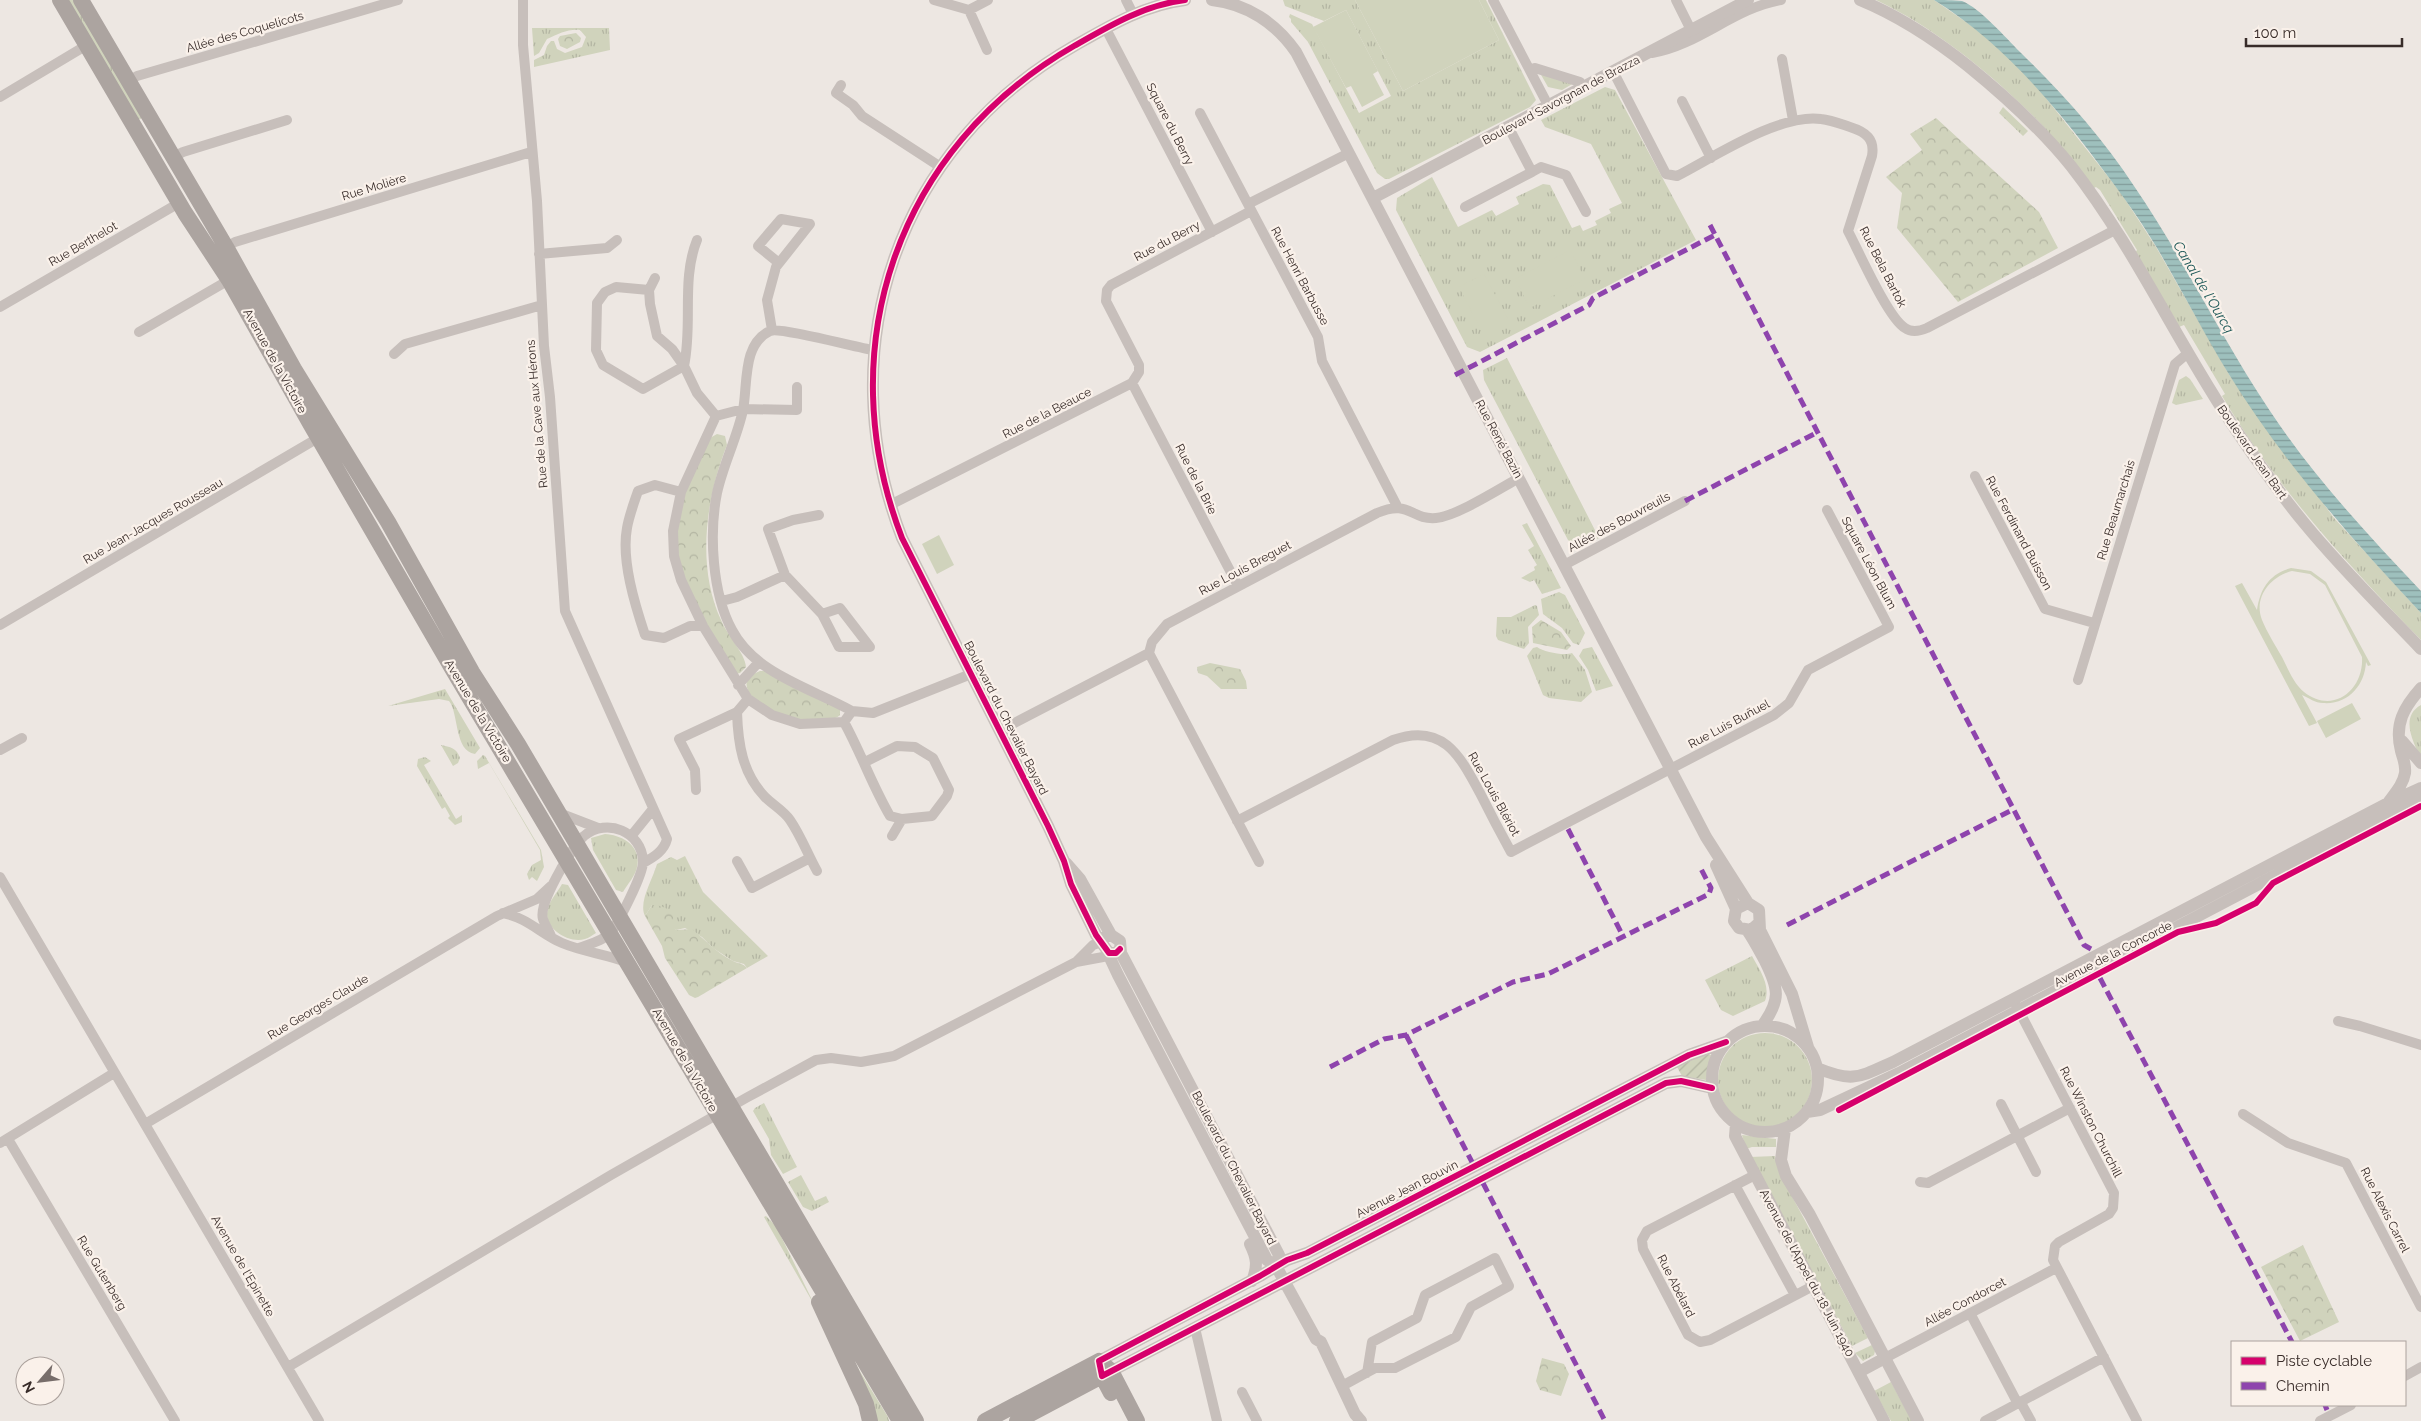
<svg xmlns="http://www.w3.org/2000/svg" width="2421" height="1421" font-family="Raleway,sans-serif">
<defs>
<pattern id="grass-tufts" width="24" height="20" patternUnits="userSpaceOnUse" patternTransform="scale(1.25)"><rect width="24" height="20" fill="#d0d3bc"/><path d="M3 7l-1-3M5 7V3M7 7l1-3M15 17l-1-3M17 17v-4M19 17l1-3" fill="none" stroke="#b3b5a2"/></pattern>
<pattern id="forest-crowns" width="20" height="18" patternUnits="userSpaceOnUse" patternTransform="scale(1.25)"><rect width="20" height="18" fill="#d0d3bc"/><path d="M2 6a3 3 0 1 1 6 0M12 15a3 3 0 1 1 6 0" fill="none" stroke="#b3b5a2"/></pattern>
<pattern id="garden-furrows" width="10" height="10" patternUnits="userSpaceOnUse" patternTransform="scale(1.25)"><rect width="10" height="10" fill="#d0d3bc"/><path d="M-1 1l2-2M0 10L10 0M9 11l2-2" fill="none" stroke="#b3b5a2"/></pattern>
<pattern id="water-rules" width="6" height="5" patternUnits="userSpaceOnUse" patternTransform="scale(1.25)"><rect width="6" height="5" fill="#9ec0bd"/><path d="M0 2.5h6" fill="none" stroke="#829c9a"/></pattern>
</defs>
<rect width="100%" height="100%" fill="#ede7e2"/>
<!-- grass -->
<path fill="url(#grass-tufts)" d="M 66,0 L 75,0 L 143,117 L 137,121 Z
M 1283,0 L 1355,0 L 1403,91 L 1499,40 L 1479,0 L 1486,0 L 1536,100 L 1530,107 L 1389,179 L 1385,179 L 1377,173 L 1308,42 L 1291,22 L 1291,19 L 1289,17 L 1290,14 L 1312,24 L 1359,113 L 1391,96 L 1346,10 L 1324,21 L 1285,6 Z
M 1876,0 L 1934,0 L 1982,33 L 2012,59 L 2038,88 L 2121,193 L 2156,247 L 2230,376 L 2334,518 L 2421,613 L 2421,640 C 2347,564 2276,487 2222,396 L 2225,394 L 2184,325 L 2179,327 L 2135,253 L 2137,250 L 2100,190 L 2096,187 L 2094,188 C 2072,162 2052,133 2027,110 C 1983,67 1931,26 1876,0 Z
M 532,28 L 609,28 L 610,50 L 534,67 L 534,60 L 544,55 L 547,46 L 551,41 L 554,41 L 557,49 L 565,53 L 582,47 L 586,37 L 580,30 C 567,29 559,34 547,39 L 539,53 L 534,56 Z
M 1540,73 L 1574,83 L 1562,90 L 1548,87 Z
M 1605,87 L 1615,90 L 1696,240 L 1480,352 L 1467,347 L 1396,210 L 1397,198 L 1432,177 L 1458,227 L 1492,210 L 1496,216 L 1519,204 L 1516,197 L 1543,184 L 1550,185 L 1572,228 L 1580,225 L 1583,231 L 1597,225 L 1595,221 L 1611,213 L 1609,209 L 1622,203 L 1591,144 L 1545,127 L 1541,120 Z
M 2003,107 L 2028,131 L 2023,136 L 1999,113 Z
M 1507,358 L 1599,538 L 1579,548 L 1568,540 L 1484,380 L 1483,370 Z
M 2186,376 L 2190,379 L 2203,399 L 2176,405 L 2172,403 L 2179,380 Z
M 1527,523 L 1561,588 L 1542,594 L 1534,580 L 1530,582 L 1521,578 L 1535,570 L 1534,567 L 1537,565 L 1528,550 L 1534,546 L 1522,525 Z
M 1559,592 L 1565,595 L 1585,633 L 1579,645 L 1573,643 L 1562,628 L 1543,614 L 1541,599 Z
M 1535,605 L 1537,606 L 1539,615 L 1528,627 L 1529,643 L 1524,649 L 1498,640 L 1496,636 L 1497,617 L 1511,617 Z
M 1537,647 C 1544,652 1564,656 1572,653 L 1585,670 L 1592,692 L 1581,702 L 1549,698 L 1543,695 L 1527,656 L 1533,648 Z
M 1592,647 L 1613,686 L 1596,691 L 1588,670 L 1579,656 L 1583,649 Z
M 445,689 L 480,748 L 475,754 C 454,751 459,713 449,701 L 439,699 L 388,706 Z
M 2421,705 L 2421,759 C 2414,743 2399,717 2421,705 Z
M 441,745 C 450,747 457,748 460,758 L 458,763 L 453,766 Z
M 483,755 L 485,756 L 541,850 L 544,867 L 537,881 L 532,877 L 529,880 L 527,874 L 532,865 L 541,860 L 540,850 L 489,763 L 478,769 L 477,761 Z
M 425,757 L 431,761 L 424,765 L 456,819 L 462,815 L 462,822 L 455,825 L 448,818 L 450,816 L 445,807 L 442,809 L 417,766 L 418,759 Z
M 605,834 C 622,835 642,846 637,867 C 636,875 627,885 623,892 L 616,890 L 593,850 L 591,838 Z
M 685,856 L 703,892 L 768,956 L 747,968 L 744,964 L 733,961 L 713,948 L 702,937 L 685,928 L 676,930 L 652,905 L 645,916 C 638,902 653,879 657,864 L 671,857 L 677,860 Z
M 562,884 L 568,885 L 596,933 C 592,935 589,938 585,939 C 570,944 546,930 547,913 C 548,902 557,893 562,884 Z
M 1752,956 C 1759,969 1771,985 1765,1001 L 1733,1016 L 1721,1010 L 1705,980 Z
M1718 1080a47 47 0 1 1 94 0a47 47 0 1 1-94 0Z
M 764,1103 L 797,1167 L 783,1174 L 771,1155 L 769,1139 L 753,1111 L 755,1108 Z
M 1742,1135 L 1776,1139 L 1776,1147 L 1752,1147 L 1746,1149 Z
M 1775,1156 L 1780,1174 L 1868,1338 L 1852,1346 L 1750,1157 Z
M 801,1175 L 815,1201 L 826,1196 L 829,1202 L 812,1211 L 803,1207 L 788,1182 Z
M 766,1216 L 776,1226 L 816,1308 L 764,1217 Z
M 1872,1345 L 1875,1351 L 1874,1355 L 1863,1361 L 1855,1353 Z
M 845,1347 L 888,1417 L 889,1421 L 875,1421 Z
M 1891,1382 L 1912,1421 L 1891,1421 L 1874,1391 Z"/>
<!-- forest -->
<path fill="url(#forest-crowns)" d="M 576,33 L 581,38 L 580,42 L 567,49 L 560,46 L 558,39 L 560,36 Z
M 1936,118 L 2039,212 L 2058,248 L 1958,302 L 1897,228 L 1902,193 L 1886,177 L 1922,150 L 1910,134 Z
M 717,434 L 725,436 L 727,445 C 706,498 696,566 721,620 C 727,635 745,653 746,667 L 740,673 L 736,674 C 706,623 661,564 682,501 C 689,480 701,459 710,438 Z
M 1541,620 L 1561,632 L 1571,646 L 1567,650 L 1533,643 L 1532,627 Z
M 1210,663 L 1240,669 L 1246,681 L 1247,689 L 1221,689 L 1207,676 L 1198,673 L 1197,667 Z
M 760,671 L 768,671 L 840,709 L 840,715 C 830,725 795,722 782,717 C 765,710 726,684 760,671 Z
M 652,905 C 663,905 673,910 677,921 L 674,927 L 676,930 L 692,929 C 705,940 717,953 733,961 C 739,964 743,963 747,968 L 698,997 L 695,998 L 689,995 L 665,958 L 662,946 L 645,916 Z
M 2303,1245 L 2339,1322 L 2300,1341 L 2261,1267 Z
M 1542,1358 L 1564,1364 L 1569,1374 L 1561,1396 L 1540,1390 L 1536,1381 Z"/>
<!-- garden -->
<path fill="url(#garden-furrows)" d="M 1705,1053 L 1711,1055 L 1706,1080 L 1682,1076 L 1677,1067 Z"/>
<!-- pitch -->
<path fill="#d0d3bc" fill-rule="evenodd" d="M 1355,0 L 1479,0 L 1499,40 L 1403,91 Z
M 1346,10 L 1378,71 L 1373,74 L 1384,95 L 1362,107 L 1351,86 L 1346,88 L 1313,27 Z
M 1570,250 L 1585,279 L 1530,308 L 1515,279 Z
M 1484,274 L 1508,319 L 1482,332 L 1459,287 Z
M 939,535 L 954,565 L 937,574 L 922,544 Z
M 2291,568 L 2311,571 L 2326,582 L 2371,665 L 2368,666 L 2366,662 C 2365,685 2348,705 2323,703 C 2315,703 2309,698 2302,695 L 2317,723 L 2309,726 L 2235,586 L 2242,583 L 2257,610 C 2260,589 2269,574 2291,568 ZM 2292,571 L 2310,574 L 2325,585 L 2362,657 C 2364,690 2333,715 2304,692 C 2294,684 2288,669 2282,657 C 2275,645 2267,632 2262,620 C 2253,597 2271,576 2292,571 Z
M 2352,703 L 2361,719 L 2326,738 L 2317,721 Z"/>
<!-- water -->
<path fill="url(#water-rules)" d="M 1934,0 C 1942,0 1954,0 1962,1 C 1980,8 2006,38 2020,52 C 2062,93 2102,137 2134,186 C 2184,259 2221,338 2270,411 C 2313,476 2367,534 2421,591 L 2421,613 C 2351,538 2284,463 2230,376 C 2204,334 2182,290 2157,248 C 2137,214 2113,183 2089,151 C 2044,93 1997,39 1934,0 Z"/>
<g fill="none" stroke-linecap="round" stroke-linejoin="round">
<!-- minor -->
<path stroke="#c7bfbb" stroke-width="10" d="M 523,0 L 523,45 L 537,201 L 544,346 L 550,397 L 565,611 L 667,839 C 664,851 654,857 643,863
M 934,0 L 969,10 L 988,0
M 1126,0 L 1133,14
M 1493,0 L 1549,107
M 1676,0 L 1691,30
M 969,10 L 987,50
M 1106,29 L 1212,232
M 1652,53 C 1699,45 1734,8 1781,0
M 1782,59 L 1793,120
M 1530,70 L 1535,68 L 1580,82 L 1583,89
M 1614,73 L 1666,174 L 1677,176 C 1714,157 1780,113 1821,119 C 1831,120 1841,124 1850,127 C 1866,132 1875,139 1872,156 L 1848,231 C 1859,252 1888,318 1905,328 C 1912,333 1920,331 1927,328 L 2115,230
M 128,81 L 137,76 L 398,0
M 841,85 L 836,93 L 853,105 L 862,116 L 939,166
M 0,97 L 87,45
M 1682,101 L 1711,158
M 1200,113 L 1318,337 L 1322,361 L 1397,506
M 1509,128 L 1532,172 L 1541,167 L 1566,175 L 1586,212
M 173,157 L 183,152 L 287,120
M 1248,204 L 1349,153
M 1465,207 L 1532,172
M 226,247 L 235,242 L 531,152
M 539,254 L 607,248 L 617,240
M 649,290 L 655,278
M 0,307 L 179,203
M 772,330 L 767,300 L 776,267 L 810,224 L 781,219 L 758,246 L 779,263
M 139,332 L 229,280
M 873,350 C 855,347 780,327 770,331 C 742,344 748,384 743,410 C 737,438 723,465 717,493 C 709,533 712,593 732,630 C 755,674 811,688 852,711 L 873,713 L 971,674
M 394,354 L 405,344 L 542,305
M 684,366 L 643,389 L 603,365 L 596,350 L 597,303 L 605,292 L 616,287 L 649,290 L 650,304 L 657,336 L 672,349 L 684,366 L 697,393 L 716,416
M 684,366 C 693,324 681,280 697,240
M 1132,383 L 1238,586
M 797,387 L 797,410 L 743,409 L 716,416 L 681,492 L 673,531 L 674,556 L 681,580 L 703,626 L 748,699 L 772,715 L 800,724 L 844,722 L 852,711
M 1975,476 L 2045,609 L 2094,623
M 681,492 L 655,485 L 638,491 C 634,503 629,516 627,528 C 621,560 635,605 645,635 L 664,638 L 690,626 L 703,626
M 890,505 L 1132,383 L 1139,372 L 1139,365 L 1106,301 L 1107,290 L 1111,285 L 1251,211
M 819,515 L 793,520 L 768,529 L 785,575 L 822,614 L 839,647 L 870,647 L 840,608 L 822,614
M 1564,565 L 1685,501
M 722,601 L 737,597 L 785,575
M 0,625 L 318,438
M 1149,653 L 1259,862
M 2078,680 L 2175,364 L 2188,353
M 738,685 L 758,663
M 748,699 L 737,712 C 738,743 742,773 765,797 C 773,805 784,811 790,820 C 801,836 808,855 817,871
M 844,722 C 861,753 872,785 890,816 L 902,819 L 932,816 L 947,796 L 949,790 L 933,758 L 915,747 L 897,746 L 865,762
M 1001,730 L 1149,653 L 1152,642 L 1167,624 L 1377,513 C 1410,499 1410,520 1436,518 C 1457,516 1499,489 1519,478
M 0,750 L 22,738
M 696,790 L 695,770 L 679,739 L 737,712
M 559,813 L 598,828
M 1237,821 L 1393,740 C 1443,722 1460,756 1480,793 C 1490,813 1500,832 1511,852 L 1774,715 L 1789,703 L 1808,670 L 1889,627 L 1827,510
M 632,835 L 653,809
M 892,836 L 902,819
M 737,861 L 752,888 L 810,858
M 0,877 L 319,1421
M 503,913 C 528,918 541,934 562,943 C 583,952 606,954 626,962
M 551,936 C 549,931 545,925 543,919 C 539,907 556,878 562,867 C 569,857 575,843 584,836 C 607,817 642,832 643,861 C 644,873 618,924 610,933 C 603,941 589,944 579,948
M 1076,962 L 1093,945 L 1101,942
M 2016,1005 L 2114,1193 L 2113,1208 L 2109,1214 L 2059,1242 L 2055,1246 L 2053,1260 L 2137,1421
M 2338,1021 L 2360,1026 L 2421,1045
M 2001,1104 L 2036,1172
M 2243,1114 L 2288,1143 L 2346,1163 L 2421,1307
M 145,1124 L 497,916 L 537,899 L 551,886
M 8,1139 L 175,1421
M 0,1143 L 114,1073
M 1755,1175 L 1647,1231 L 1642,1240 L 1643,1249 L 1688,1335 L 1700,1342 L 1710,1340 L 1813,1286
M 1920,1182 L 1928,1183 L 2070,1108
M 1735,1185 L 1795,1295
M 1970,1313 L 2018,1404
M 1195,1328 L 1217,1421
M 1885,1358 L 2056,1268
M 288,1367 L 611,1175 L 746,1098 L 816,1060 L 831,1058 L 861,1062 L 894,1056 L 1076,962 L 1103,957 L 1109,953
M 2405,1376 L 2421,1367
M 1342,1386 L 1375,1368 L 1395,1368 L 1456,1337 L 1471,1307 L 1509,1286 L 1495,1258 L 1425,1295 L 1417,1318 L 1372,1342 L 1367,1373
M 1242,1392 L 1257,1421
M 2021,1403 L 2031,1421
M 1985,1421 L 2104,1357
M 2320,1421 L 2351,1405"/>
<!-- tertiary -->
<path stroke="#c7bfbb" stroke-width="12" d="M 1212,0 C 1247,4 1276,23 1296,52 L 1706,837 L 1748,903
M 1860,0 C 1899,16 1934,39 1968,66 C 2005,96 2041,129 2071,166 C 2136,249 2179,347 2238,433 C 2259,464 2281,495 2305,524 C 2341,568 2382,608 2421,649
M 1373,198 L 1748,0
M 2402,741 L 2421,763
M 2388,803 C 2395,793 2403,785 2405,773 C 2406,764 2403,759 2401,751 C 2394,724 2404,707 2421,688
M 1066,863 L 1080,879 L 1111,935
M 1716,865 L 1736,909
M 1759,923 L 1751,930 L 1739,928 L 1734,921 L 1736,909 L 1748,903 L 1759,910 L 1760,930 L 1792,994 L 1808,1047
M 1747,930 C 1754,940 1759,950 1765,961 C 1779,989 1781,1000 1762,1026
M 1101,942 L 1105,937 L 1111,935 L 1120,941 L 1121,953 L 1279,1255 L 1276,1266
M 1120,949 L 1116,953 L 1109,953 L 1096,935 L 1071,884 L 1064,861 L 1048,826 L 902,538 C 829,349 896,148 1074,46 C 1109,26 1144,5 1185,0
M 1111,954 L 1110,958 L 1118,975 L 1267,1260 L 1276,1266 L 1316,1339 L 1321,1342 L 1355,1414 L 1361,1421
M1712 1079a53 53 0 1 1 106 0a53 53 0 1 1-106 0Z
M 1817,1068 C 1853,1083 1859,1077 1893,1062 L 2388,803 L 2421,788
M 1712,1088 L 1681,1081 L 1666,1083 L 1102,1376 L 1099,1361 L 1260,1276 L 1287,1260 L 1307,1253 L 1365,1223 L 1689,1055 L 1726,1042
M 1807,1112 L 1820,1110 L 1899,1073 L 2421,799
M 1736,1124 L 1735,1136 L 1884,1421
M 1785,1129 L 1781,1160 L 1786,1176 L 1810,1215 L 1918,1421
M 1250,1244 C 1257,1258 1258,1266 1252,1281
M 1859,1372 L 1885,1358"/>
<!-- primary -->
<path stroke="#aca4a0" stroke-width="16" d="M 60,0 L 185,213 L 229,280 L 311,425 L 453,670 L 900,1421
M 81,0 L 226,247 L 294,369 L 388,522 L 472,672 L 518,744 L 916,1421
M 819,1302 L 866,1404 L 870,1421
M 985,1421 L 1099,1361 L 1111,1371 L 1137,1421
M 1017,1421 L 1102,1376 L 1111,1393"/>
<!-- quiet -->
<path stroke="#8e44ad" stroke-width="5" stroke-dasharray="10 5" stroke-linecap="butt" d="M 1710,225 L 2084,945 L 2091,949
M 1455,375 L 1589,305 L 1593,298 L 1715,235
M 1685,501 L 1818,432
M 1568,829 L 1624,938
M 1787,925 L 2014,809
M 2100,978 L 2292,1342
M 1406,1035 L 1472,1162
M 1330,1067 L 1384,1039 L 1406,1035 L 1513,982 L 1548,974 L 1709,894 L 1711,888 L 1700,867
M 1483,1183 L 1605,1421
M 2325,1405 L 2327,1410"/>
<!-- cycleway casing -->
<g stroke="#faf1ea" stroke-width="9">
<path id="cycleway" d="M 1120,949 L 1116,953 L 1109,953 L 1096,935 L 1071,884 L 1064,861 L 1048,826 L 902,538 C 829,349 896,148 1074,46 C 1109,26 1144,5 1185,0
M 1712,1088 L 1681,1081 L 1666,1083 L 1102,1376 L 1099,1361 L 1260,1276 L 1287,1260 L 1307,1253 L 1365,1223 L 1689,1055 L 1726,1042
M 1839,1110 L 2178,932 L 2216,923 L 2256,903 L 2273,883 L 2421,806"/>
</g>
<!-- cycleway -->
<use href="#cycleway" stroke="#d6006c" stroke-width="6"/>
</g>
<g text-anchor="middle" stroke-width="4.5" stroke-linejoin="round" paint-order="stroke">
<!-- street labels -->
<g font-size="12" fill="#382c29" stroke="#faf1ea">
<text transform="translate(245 32) rotate(-16)" y="4">Allée des Coquelicots</text>
<text transform="translate(1561 100) rotate(-28)" y="4">Boulevard Savorgnan de Brazza</text>
<text transform="translate(1170 124) rotate(63)" y="4">Square du Berry</text>
<text transform="translate(374 187) rotate(-17)" y="4">Rue Molière</text>
<text transform="translate(1167 241) rotate(-28)" y="4">Rue du Berry</text>
<text transform="translate(83 244) rotate(-30)" y="4">Rue Berthelot</text>
<text transform="translate(1883 267) rotate(63)" y="4">Rue Bela Bartok</text>
<text transform="translate(1300 276) rotate(62)" y="4">Rue Henri Barbusse</text>
<text transform="translate(275 361) rotate(61)" y="4">Avenue de la Victoire</text>
<text transform="translate(1047 413) rotate(-27)" y="4">Rue de la Beauce</text>
<text transform="translate(537 414) rotate(-95)" y="4">Rue de la Cave aux Hérons</text>
<text transform="translate(1499 439) rotate(62)" y="4">Rue René Bazin</text>
<text transform="translate(2252 452) rotate(55)" y="4">Boulevard Jean Bart</text>
<text transform="translate(1196 479) rotate(63)" y="4">Rue de la Brie</text>
<text transform="translate(2116 510) rotate(-73)" y="4">Rue Beaumarchais</text>
<text transform="translate(153 521) rotate(-30)" y="4">Rue Jean-Jacques Rousseau</text>
<text transform="translate(1619 522) rotate(-28)" y="4">Allée des Bouvreuils</text>
<text transform="translate(2019 533) rotate(62)" y="4">Rue Ferdinand Buisson</text>
<text transform="translate(1869 563) rotate(62)" y="4">Square Léon Blum</text>
<text transform="translate(1245 568) rotate(-28)" y="4">Rue Louis Breguet</text>
<text transform="translate(478 711) rotate(59)" y="4">Avenue de la Victoire</text>
<text transform="translate(1006 718) rotate(63)" y="4">Boulevard du Chevalier Bayard</text>
<text transform="translate(1729 724) rotate(-28)" y="4">Rue Luis Buñuel</text>
<text transform="translate(1494 794) rotate(61)" y="4">Rue Louis Blériot</text>
<text transform="translate(2113 954) rotate(-27)" y="4">Avenue de la Concorde</text>
<text transform="translate(318 1007) rotate(-31)" y="4">Rue Georges Claude</text>
<text transform="translate(685 1060) rotate(60)" y="4">Avenue de la Victoire</text>
<text transform="translate(2091 1122) rotate(63)" y="4">Rue Winston Churchill</text>
<text transform="translate(1234 1168) rotate(63)" y="4">Boulevard du Chevalier Bayard</text>
<text transform="translate(1407 1189) rotate(-27)" y="4">Avenue Jean Bouvin</text>
<text transform="translate(2385 1210) rotate(63)" y="4">Rue Alexis Carrel</text>
<text transform="translate(243 1266) rotate(60)" y="4">Avenue de l'Epinette</text>
<text transform="translate(102 1273) rotate(59)" y="4">Rue Gutenberg</text>
<text transform="translate(1807 1273) rotate(62)" y="4">Avenue de l'Appel du 18 Juin 1940</text>
<text transform="translate(1676 1286) rotate(63)" y="4">Rue Abélard</text>
<text transform="translate(1965 1302) rotate(-28)" y="4">Allée Condorcet</text>
</g>
<!-- water labels -->
<g font-size="14" font-style="italic" fill="#1e5958" stroke="#faf1ea">
<text transform="translate(2204 287) rotate(59)" y="5">Canal de l'Ourcq</text>
</g>
</g>
<!-- legend -->
<rect x="2231" y="1341" width="175" height="65" fill="#faf1ea" stroke="#aca29d"/>
<rect x="2241" y="1357" width="25" height="8" fill="#d6006c" stroke="#aca29d"/>
<text x="2276" y="1366" font-size="15" fill="#382c29">Piste cyclable</text>
<rect x="2241" y="1382" width="25" height="8" fill="#8e44ad" stroke="#aca29d"/>
<text x="2276" y="1391" font-size="15" fill="#382c29">Chemin</text>
<!-- north arrow -->
<g transform="translate(40 1381) rotate(242)"><circle r="24" fill="#faf1ea" stroke="#aca29d"/>
<path d="M0-4L9 19L0 12L-9 19Z" fill="#776d6a"/>
<text y="-8" font-size="14" font-weight="bold" text-anchor="middle" fill="#382c29">N</text>
</g>
<!-- scale -->
<path d="M2246 38v8h156v-8" fill="none" stroke="#382c29" stroke-width="2.5"/>
<text x="2254" y="38" font-size="15" fill="#382c29" stroke="#faf1ea" stroke-width="4" paint-order="stroke">100 m</text>
</svg>
